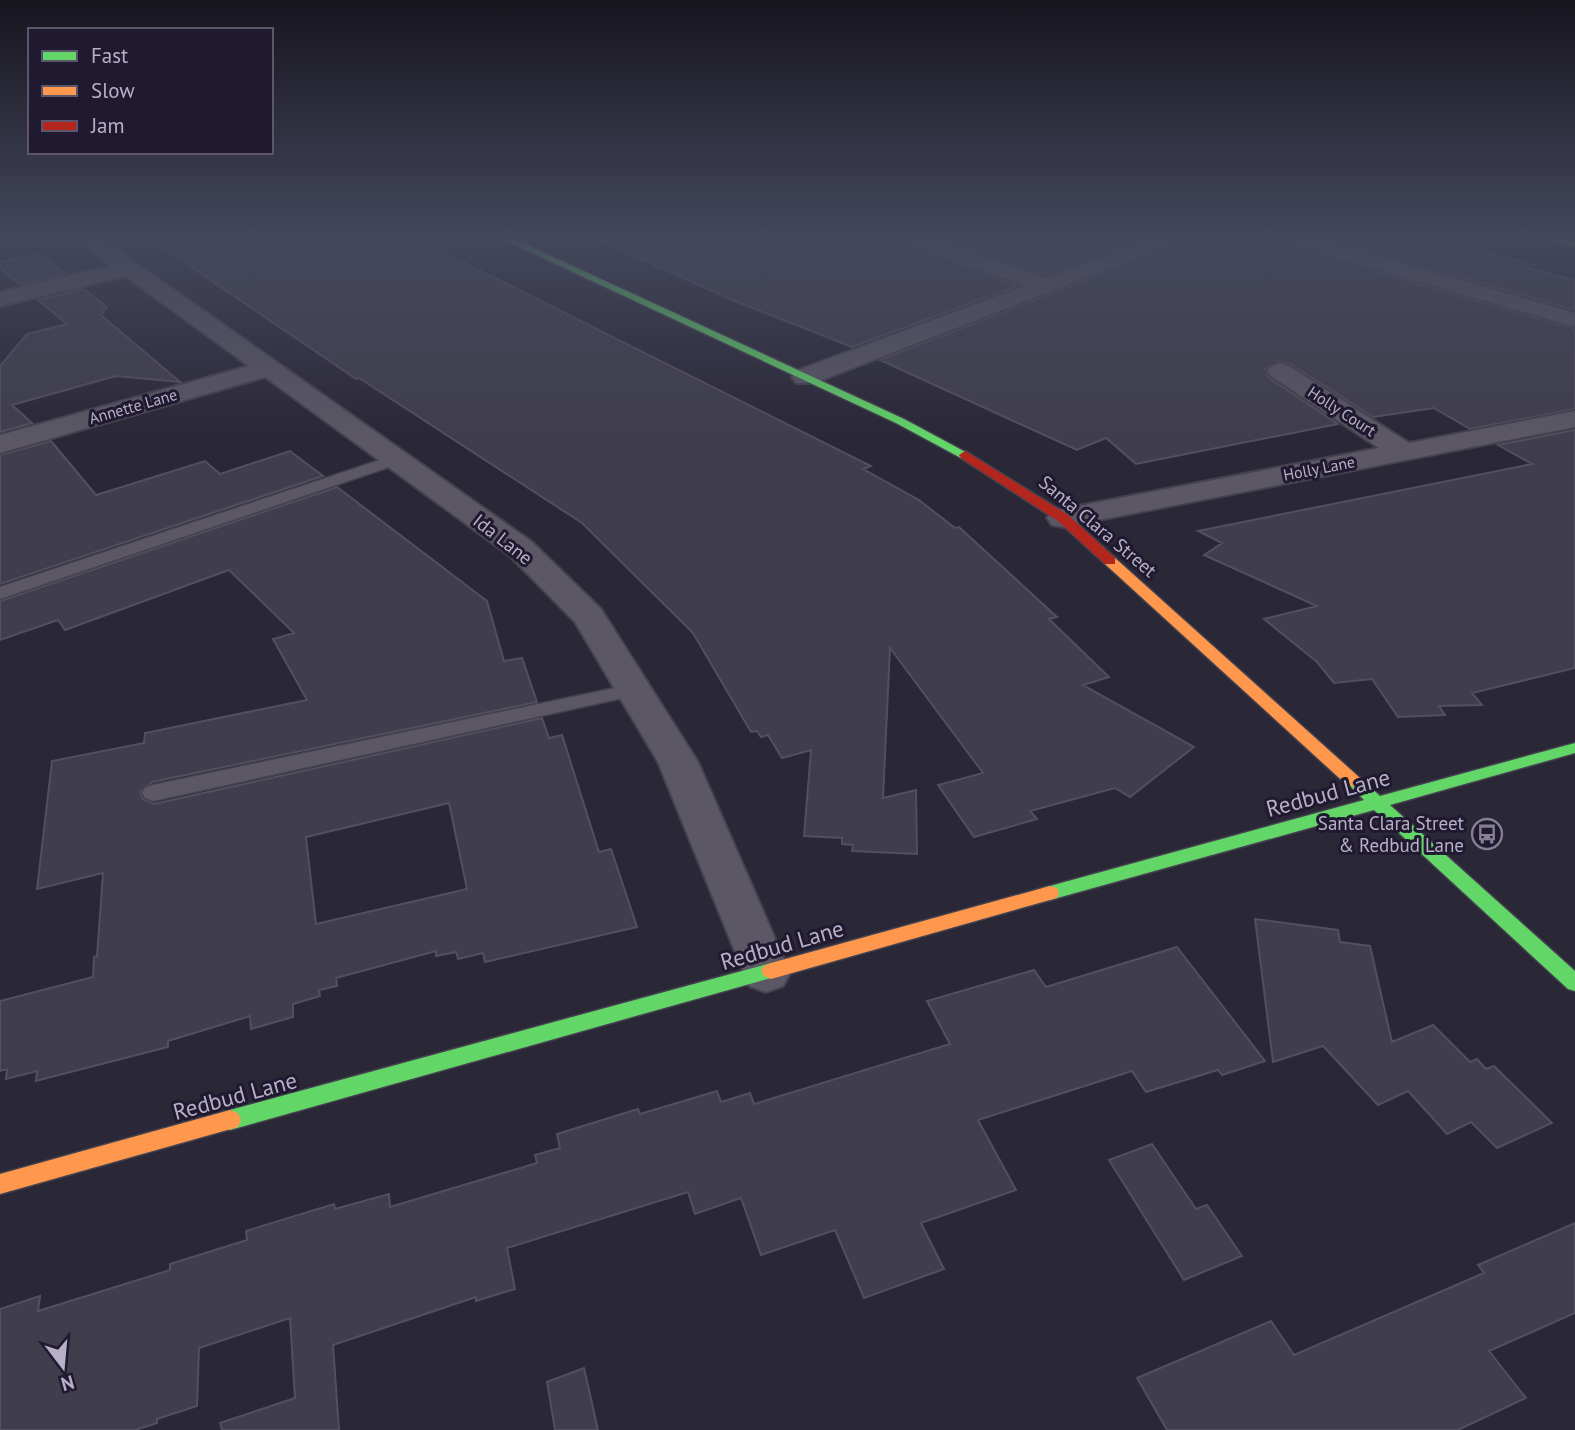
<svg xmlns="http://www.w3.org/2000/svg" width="1575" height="1430" font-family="'PT Sans',sans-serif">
<rect width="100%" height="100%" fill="#2a2736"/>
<!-- building -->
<path fill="#403e4c" stroke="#534f5e" stroke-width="2" fill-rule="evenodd" d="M 147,237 L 411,237 L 459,260 L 871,466 L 863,469 L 919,500 L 955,528 L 959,527 L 1057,617 L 1049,619 L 1109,677 L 1083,685 L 1194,747 L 1130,797 L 1115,788 L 1030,811 L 1037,819 L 974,837 L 938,785 L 983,773 L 890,648 L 883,798 L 916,790 L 917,854 L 852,851 L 853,845 L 842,844 L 842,838 L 804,836 L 811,750 L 782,758 L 768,735 L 761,737 L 757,731 L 751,732 L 693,633 L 582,523 L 359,378 L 356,379 Z
M 592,237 L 897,237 L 901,243 L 1017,286 L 852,347 L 732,300 Z
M 939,237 L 1146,237 L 1046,275 Z
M 1186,237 L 1275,237 L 1279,244 L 1575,329 L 1575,409 L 1470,429 L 1434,408 L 1373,417 L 1290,364 L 1279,361 L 1265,369 L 1269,378 L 1338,424 L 1136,464 L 1106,438 L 1077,450 L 880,360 L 1182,243 Z
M 1322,237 L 1431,237 L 1534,265 L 1528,268 L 1575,280 L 1575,310 Z
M 40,253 L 66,274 L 20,285 L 0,268 L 0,262 Z
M 84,289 L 107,307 L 101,315 L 180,382 L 116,376 L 12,405 L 32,423 L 0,432 L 0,366 L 27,334 L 67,324 L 38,300 Z
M 1575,430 L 1575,668 L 1472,693 L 1482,705 L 1439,706 L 1445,715 L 1398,717 L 1372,679 L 1334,683 L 1317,662 L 1264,619 L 1317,606 L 1204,555 L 1222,543 L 1198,531 L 1532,464 L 1498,445 Z
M 51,441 L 96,495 L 205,461 L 220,474 L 290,451 L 323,476 L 0,584 L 0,455 Z
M 337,487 L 487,601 L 504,661 L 522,658 L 537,702 L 152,782 L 140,792 L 143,799 L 154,804 L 542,718 L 549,738 L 562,735 L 599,852 L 611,849 L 637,927 L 485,962 L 483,953 L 458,959 L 456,952 L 436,956 L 436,951 L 336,978 L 337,986 L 319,990 L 320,996 L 293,1004 L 293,1017 L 251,1029 L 250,1016 L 168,1041 L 168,1047 L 86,1068 L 36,1081 L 37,1071 L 6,1079 L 7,1069 L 0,1071 L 0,1001 L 93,977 L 94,957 L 97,956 L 103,873 L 37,889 L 52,761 L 144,743 L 145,733 L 307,700 L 273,639 L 294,633 L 229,570 L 65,630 L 58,620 L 0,640 L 0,601 ZM 449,803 L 467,889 L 316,924 L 306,837 Z
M 1255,919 L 1338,930 L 1340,942 L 1370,946 L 1392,1042 L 1433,1025 L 1470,1062 L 1477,1059 L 1486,1069 L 1494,1066 L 1552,1123 L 1497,1148 L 1471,1122 L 1447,1134 L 1408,1091 L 1378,1105 L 1323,1046 L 1273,1062 Z
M 1177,947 L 1265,1061 L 1222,1075 L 1218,1070 L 1146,1092 L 1132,1071 L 978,1120 L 1016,1190 L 921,1223 L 944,1269 L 864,1298 L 835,1230 L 761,1255 L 741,1198 L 695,1214 L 688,1192 L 507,1248 L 515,1289 L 476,1301 L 476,1297 L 333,1345 L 339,1430 L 222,1430 L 220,1423 L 295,1398 L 290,1318 L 199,1348 L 197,1406 L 157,1419 L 157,1423 L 135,1430 L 0,1430 L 0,1309 L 40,1296 L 38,1311 L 170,1270 L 170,1264 L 247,1240 L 246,1231 L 334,1204 L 335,1209 L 389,1194 L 390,1207 L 537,1163 L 535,1155 L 560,1148 L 557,1134 L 638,1109 L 640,1114 L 717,1091 L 721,1102 L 750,1093 L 754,1104 L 950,1044 L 927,1001 L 1034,970 L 1046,987 Z
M 1152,1144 L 1196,1209 L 1207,1205 L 1242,1256 L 1184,1280 L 1109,1160 Z
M 1575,1223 L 1575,1313 L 1489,1351 L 1526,1398 L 1458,1430 L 1167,1430 L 1137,1378 L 1271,1321 L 1294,1355 L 1484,1273 L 1478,1265 Z
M 584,1368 L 598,1430 L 555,1430 L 547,1382 Z"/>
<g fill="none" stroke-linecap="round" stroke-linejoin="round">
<!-- lane casing -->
<g stroke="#45424e" stroke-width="3">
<path id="lane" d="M 395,455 L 403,460 L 401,463 L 0,599 L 0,587 Z
M 634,684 L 644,690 L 641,694 L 153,801 L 145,798 L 142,793 L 145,788 L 153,785 Z"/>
</g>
<!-- street casing -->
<g stroke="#45424e" stroke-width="4">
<path id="street" d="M 75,237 L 99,237 L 532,542 L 601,609 L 698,762 L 790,973 L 783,986 L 766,992 L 749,986 L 658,762 L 575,622 L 510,556 L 265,377 L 0,453 L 0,435 L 249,366 L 125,276 L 0,306 L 0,292 L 111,266 Z
M 899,237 L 930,237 L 1046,278 L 1154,237 L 1184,237 L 1181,241 L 814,383 L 796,383 L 792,377 L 796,371 L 1025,286 L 902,241 Z
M 1277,237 L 1311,237 L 1575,313 L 1575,327 L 1280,241 Z
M 1280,363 L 1289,366 L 1409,443 L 1575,411 L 1575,427 L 1063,527 L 1052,525 L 1047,518 L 1052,511 L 1063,509 L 1379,448 L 1271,376 L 1267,371 L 1271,366 Z"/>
</g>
<!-- fast casing -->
<g stroke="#454250" stroke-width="3">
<path id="fast" d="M 498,237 L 510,237 L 904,419 L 971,455 L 969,458 L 961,458 L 896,423 Z
M 1544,237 L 1559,237 L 1575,241 L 1575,247 Z
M 1575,743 L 1575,753 L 1390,805 L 1575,971 L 1575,991 L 1568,989 L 1374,810 L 1050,900 L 1043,898 L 1041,893 L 1043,888 L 1050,886 L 1364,800 L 1346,782 L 1348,778 L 1360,778 L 1380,796 Z
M 771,963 L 778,966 L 781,971 L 778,976 L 230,1130 L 222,1127 L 219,1120 L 222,1113 L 230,1110 Z"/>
</g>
<!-- slow casing -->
<g stroke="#454250" stroke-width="3">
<path id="slow" d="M 1110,557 L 1115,558 L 1360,778 L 1362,782 L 1360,786 L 1348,786 L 1105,564 L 1105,558 Z
M 1050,886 L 1057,888 L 1059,893 L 1057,898 L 771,979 L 764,976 L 761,971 L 764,966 L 771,963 Z
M 230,1110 L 238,1113 L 241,1120 L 238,1127 L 0,1194 L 0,1174 Z"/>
</g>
<!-- jam casing -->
<g stroke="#454250" stroke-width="3">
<path id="jam" d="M 965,451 L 1068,515 L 1115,558 L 1115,564 L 1105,564 L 1058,521 L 961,458 L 959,455 Z"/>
</g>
<!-- lane -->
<use href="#lane" fill="#5b5764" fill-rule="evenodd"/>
<!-- street -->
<use href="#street" fill="#5b5764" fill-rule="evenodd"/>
<!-- fast -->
<use href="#fast" fill="#63d668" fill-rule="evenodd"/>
<!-- slow -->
<use href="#slow" fill="#ff974d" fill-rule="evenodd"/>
<!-- jam -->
<use href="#jam" fill="#b3261e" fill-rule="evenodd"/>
</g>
<!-- sky -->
<linearGradient id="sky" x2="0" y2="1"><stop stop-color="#17151e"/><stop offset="0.54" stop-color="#44475d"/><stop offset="1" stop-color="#44475d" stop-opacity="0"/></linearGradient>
<rect width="1575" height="438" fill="url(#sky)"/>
<!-- icons -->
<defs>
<g id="bus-ring" transform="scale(1.575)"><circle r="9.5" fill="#201a31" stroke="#868095" stroke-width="1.5"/><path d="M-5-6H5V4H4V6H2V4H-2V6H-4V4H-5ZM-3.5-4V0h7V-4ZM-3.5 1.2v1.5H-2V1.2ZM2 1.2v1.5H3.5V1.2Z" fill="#868095"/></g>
</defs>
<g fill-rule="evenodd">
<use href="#bus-ring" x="1487" y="834"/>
</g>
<g text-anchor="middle" stroke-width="6" stroke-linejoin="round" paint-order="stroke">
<!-- far-street labels -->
<g font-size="16" fill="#b7b0c8" stroke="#201a31">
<text transform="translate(133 406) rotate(-16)" y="6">Annette Lane</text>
<text transform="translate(1342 411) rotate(33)" y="6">Holly Court</text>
<text transform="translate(1319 468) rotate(-11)" y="6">Holly Lane</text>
</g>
<!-- street labels -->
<g font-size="19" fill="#b7b0c8" stroke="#201a31">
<text transform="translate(1098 526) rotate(40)" y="7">Santa Clara Street</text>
<text transform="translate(503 539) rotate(38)" y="7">Ida Lane</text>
</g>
<!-- poi labels -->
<g font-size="19" fill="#b7b0c8" stroke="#201a31" text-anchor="end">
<text x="1464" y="830">Santa Clara Street<tspan x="1464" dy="22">&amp; Redbud Lane</tspan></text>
</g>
<!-- near-street labels -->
<g font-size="23" fill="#b7b0c8" stroke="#201a31">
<text transform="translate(1328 793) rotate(-15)" y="8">Redbud Lane</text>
<text transform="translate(782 945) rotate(-16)" y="8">Redbud Lane</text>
<text transform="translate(235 1096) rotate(-15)" y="8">Redbud Lane</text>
</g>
</g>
<!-- legend -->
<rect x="28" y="28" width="245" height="126" fill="#201a31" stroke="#5c566d" stroke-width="2"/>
<rect x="42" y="51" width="35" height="10" fill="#63d668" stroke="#5c566d" stroke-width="2"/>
<text x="91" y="63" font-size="21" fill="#b7b0c8">Fast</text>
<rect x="42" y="86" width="35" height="10" fill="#ff974d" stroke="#5c566d" stroke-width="2"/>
<text x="91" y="98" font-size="21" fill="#b7b0c8">Slow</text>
<rect x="42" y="121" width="35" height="10" fill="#b3261e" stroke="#5c566d" stroke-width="2"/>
<text x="91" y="133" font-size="21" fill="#b7b0c8">Jam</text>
<!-- north arrow -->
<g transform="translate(63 1367) rotate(164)" stroke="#201a31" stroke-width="5" paint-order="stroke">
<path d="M0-5L12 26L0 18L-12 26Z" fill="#b7b0c8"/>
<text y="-10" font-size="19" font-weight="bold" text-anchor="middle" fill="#b7b0c8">N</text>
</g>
</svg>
